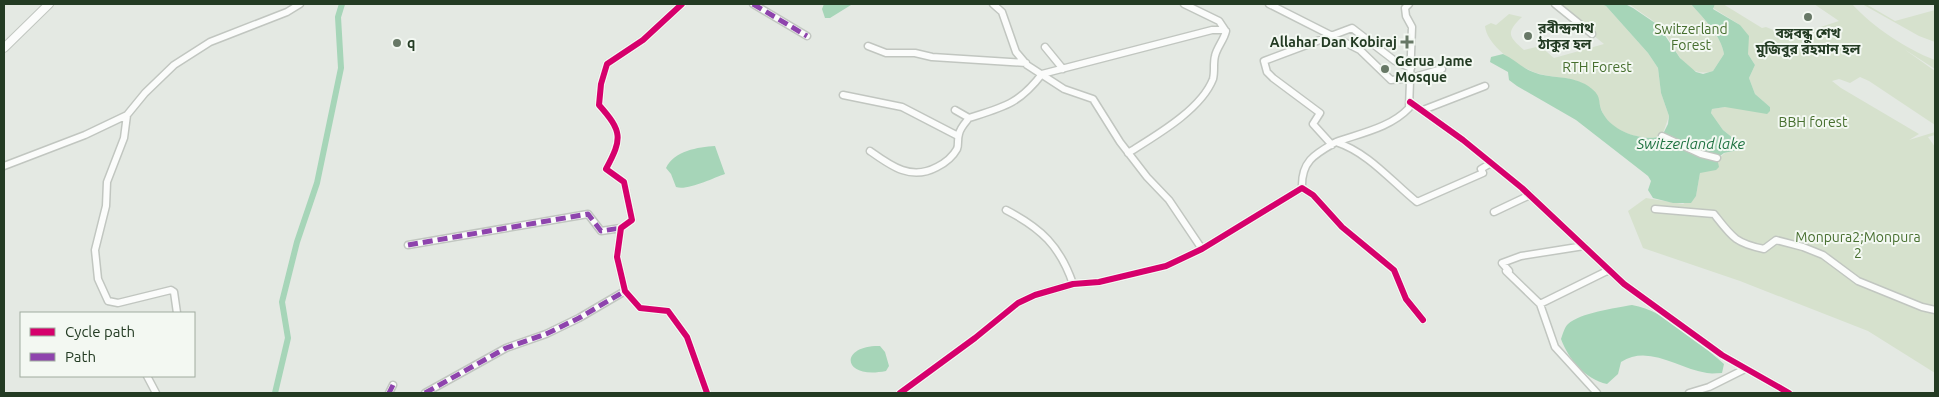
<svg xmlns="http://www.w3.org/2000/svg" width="1939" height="397" font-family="Ubuntu,'Noto Sans Bengali',sans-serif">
<rect width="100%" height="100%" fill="#e4e9e3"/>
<!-- green -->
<path fill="#d6e1cd" d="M 1555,4 L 1601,4 L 1606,6 L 1648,53 L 1658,68 L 1661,93 L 1669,116 L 1662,136 C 1644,142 1613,132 1604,115 C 1596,101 1603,95 1584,84 C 1571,77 1554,78 1540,74 C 1521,69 1487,47 1485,26 L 1491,23 L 1496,25 L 1509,14 L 1522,17 C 1505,33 1509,37 1524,50 L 1540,46 L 1554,58 L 1604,44 Z
M 1629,4 L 1691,4 C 1703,18 1721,35 1724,54 L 1713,71 C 1682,81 1675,41 1658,25 C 1649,17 1638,11 1629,4 Z
M 1715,4 L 1723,4 L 1762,28 L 1766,27 L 1790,37 L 1839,21 L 1814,4 L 1852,4 C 1873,27 1906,49 1935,60 L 1935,69 L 1904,49 L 1935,71 L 1935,125 L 1869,81 L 1860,77 L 1850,83 L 1839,79 L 1832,81 L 1841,88 L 1919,134 L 1909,140 L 1935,132 L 1935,135 L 1928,137 L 1935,147 L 1935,373 L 1868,331 L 1740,281 L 1643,248 L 1628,211 L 1646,198 L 1683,204 L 1696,196 L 1700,173 L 1725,153 L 1742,149 L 1738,142 L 1723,130 L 1711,113 L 1712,109 L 1725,107 L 1770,107 L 1755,94 L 1749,78 L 1755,65 L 1748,54 L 1740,25 L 1713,8 Z
M 1862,4 L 1866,4 L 1895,21 L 1935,10 L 1935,42 L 1919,36 Z"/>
<!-- water -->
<path fill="#a6d5b8" d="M 824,4 L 850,4 L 851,5 L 830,18 L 825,18 L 822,9 Z
M 1601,4 L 1625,4 L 1633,8 L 1658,25 L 1680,58 L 1696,72 L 1703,74 L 1713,71 L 1724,54 C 1721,35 1703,18 1691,4 L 1715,4 L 1713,9 L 1740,25 L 1749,36 L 1748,54 L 1755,65 L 1749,78 L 1755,94 L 1770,107 L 1770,111 L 1767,114 L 1725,107 L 1712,109 L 1711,113 L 1723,130 L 1738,142 L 1743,149 L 1724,153 L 1717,158 L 1719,167 L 1716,170 L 1700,173 L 1696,196 L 1691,203 L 1673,203 L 1653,198 L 1648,190 L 1651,181 L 1648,176 L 1576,120 L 1517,86 L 1509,80 L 1508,72 L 1490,62 L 1491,57 L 1503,54 C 1514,59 1522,68 1533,72 C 1550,79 1568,75 1585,84 C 1606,97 1595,101 1604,115 C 1614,132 1644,142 1662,136 L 1668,124 L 1669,116 L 1661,93 L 1658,68 L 1648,53 L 1606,6 Z
M 715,146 L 725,174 C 713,178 687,191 676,187 L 671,174 L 666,168 C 674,151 698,147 715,146 Z
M 1632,305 C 1668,312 1697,341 1724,364 L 1722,373 C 1717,373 1712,374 1707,373 C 1678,369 1649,344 1621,362 L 1618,374 L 1607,384 C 1585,379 1569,360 1561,339 C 1563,334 1564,328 1568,324 C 1580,313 1615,308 1632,305 Z
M 880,346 L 885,352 L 889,366 L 886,371 C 841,380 839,345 880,346 Z"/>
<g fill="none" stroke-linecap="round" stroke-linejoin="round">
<!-- canal -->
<path stroke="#a6d5b8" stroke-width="6" d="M 275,393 L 288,338 L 282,302 L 297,242 L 317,183 L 341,68 L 338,17 L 342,4"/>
<!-- minor casing -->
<g stroke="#c1c6c0" stroke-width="9">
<path id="minor" d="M 682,4 L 643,40 L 607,64 L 601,84 L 599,105 C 622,131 623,138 606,169 L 624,182 L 632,220 L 621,228 L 617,257 L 625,291 L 640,308 L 668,311 L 687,337 L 707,393
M 753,4 L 807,36
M 993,4 L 1002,12 L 1016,52 L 1027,65 L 1064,89 L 1093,99 L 1120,142 L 1147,177 L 1169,200 L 1202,249
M 1184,4 L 1219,21 L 1225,30
M 1269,4 L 1360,50 L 1391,80 L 1411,78 L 1442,69
M 1555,4 L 1592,34
M 868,46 L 886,53 L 915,53 L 932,57 L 1026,63
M 1045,47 L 1063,69
M 843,95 L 902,107 L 958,136
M 1410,102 L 1463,140 L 1522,188 L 1624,284 L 1722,355 L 1789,393
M 955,110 L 969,118 C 1004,107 1019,104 1042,74 L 1212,30 L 1224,30 L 1226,31 C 1224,40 1217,47 1215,56 C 1213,64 1215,71 1213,79 C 1201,110 1155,136 1128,153
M 1423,110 L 1485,86
M 127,115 L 124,138 L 107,182 L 106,206 L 95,250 L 98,279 L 108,301 L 118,303 L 171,290 L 174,292 L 177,313
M 1662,136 L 1701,154 L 1717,158
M 1336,142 C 1361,133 1390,128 1409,108 L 1412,27 L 1406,16 L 1405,8 L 1409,4
M 1332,145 L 1313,124 L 1320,113 L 1273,78 L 1267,72 L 1264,61 L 1352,28 L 1395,61 L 1411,68
M 870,151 C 891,166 911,181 937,167 C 945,163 952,158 957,149 C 959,144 957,140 959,134 C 960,128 965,123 969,118
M 4,166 L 85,135 L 127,115 L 145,93 L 174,65 L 210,42 L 287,12 L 300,4
M 1302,188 C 1301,161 1315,154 1336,142 C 1369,153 1391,181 1417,202 L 1483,173 L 1481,169 L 1491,163
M 1655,209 L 1714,214 C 1732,237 1735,243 1764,249 L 1776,240 L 1803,247 L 1823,255 L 1858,281 L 1922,307 L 1935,310
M 1006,210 C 1041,228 1060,246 1073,284
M 1494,212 L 1530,195
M 408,245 L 588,214 L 601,231 L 621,228
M 1540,304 L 1506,271 L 1509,271 L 1502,263 L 1521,256 L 1584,246
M 147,376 L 156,393
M 389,393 L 393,385
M 425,393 L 506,348 L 546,334 L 579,318 L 625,291
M 900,393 L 975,338 L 1018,303 L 1035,295 L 1073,284 L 1099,282 L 1166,266 L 1202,249 L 1302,188 L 1313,195 L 1342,227 L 1394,270 L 1406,299 L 1423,320
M 1597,393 L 1555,347 L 1540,304 L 1609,270
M 1689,393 L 1709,387 L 1745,369"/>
</g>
<!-- tertiary casing -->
<g stroke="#c1c6c0" stroke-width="10">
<path id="tertiary" d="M 4,48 L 49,4"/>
</g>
<!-- minor -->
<use href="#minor" stroke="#fbfcfb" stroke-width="6"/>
<!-- tertiary -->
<use href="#tertiary" stroke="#fbfcfb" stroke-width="8"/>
<!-- quiet -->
<path stroke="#8e44ad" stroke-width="5" stroke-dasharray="10 5" stroke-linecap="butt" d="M 753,4 L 807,36
M 408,245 L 588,214 L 601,231 L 621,228
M 389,393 L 393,385
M 425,393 L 506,348 L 546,334 L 579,318 L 625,291"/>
<!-- cycleway casing -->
<g stroke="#f3f8f2" stroke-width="9">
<path id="cycleway" d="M 682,4 L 643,40 L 607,64 L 601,84 L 599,105 C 622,131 623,138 606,169 L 624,182 L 632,220 L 621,228 L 617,257 L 625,291 L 640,308 L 668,311 L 687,337 L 707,393
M 1410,102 L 1463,140 L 1522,188 L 1624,284 L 1722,355 L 1789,393
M 900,393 L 975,338 L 1018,303 L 1035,295 L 1073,284 L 1099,282 L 1166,266 L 1202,249 L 1302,188 L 1313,195 L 1342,227 L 1394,270 L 1406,299 L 1423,320"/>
</g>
<!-- cycleway -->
<use href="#cycleway" stroke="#d6006c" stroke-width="6"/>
</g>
<!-- markers -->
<g fill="#677866" stroke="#f3f8f2" stroke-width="2">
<circle cx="1808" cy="17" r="5"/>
<circle cx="1528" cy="36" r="5"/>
<path d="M1404.5 34.5h5v5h5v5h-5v5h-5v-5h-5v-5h5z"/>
<circle cx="397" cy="43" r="5"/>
<circle cx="1385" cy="69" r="5"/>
</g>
<g text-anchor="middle" stroke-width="4" stroke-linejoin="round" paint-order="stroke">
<!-- poi labels -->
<g font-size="14" font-weight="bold" fill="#233b23" stroke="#f3f8f2" text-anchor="start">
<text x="1538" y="33">রবীন্দ্রনাথ<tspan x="1538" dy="16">ঠাকুর হল</tspan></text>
<text x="1808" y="38" text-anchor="middle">বঙ্গবন্ধু শেখ<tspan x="1808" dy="16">মুজিবুর রহমান হল</tspan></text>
<text x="1397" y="47" text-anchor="end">Allahar Dan Kobiraj</text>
<text x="407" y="48">q</text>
<text x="1395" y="66">Gerua Jame<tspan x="1395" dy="16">Mosque</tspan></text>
</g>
<!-- park labels -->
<g font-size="14" fill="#476f2f" stroke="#f3f8f2">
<text x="1691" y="34">Switzerland<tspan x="1691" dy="16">Forest</tspan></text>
<text x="1597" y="72">RTH Forest</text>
<text x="1813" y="127">BBH forest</text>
<text x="1858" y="242">Monpura2;Monpura<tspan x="1858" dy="16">2</tspan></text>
</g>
<!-- water labels -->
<g font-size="15" font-style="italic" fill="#207342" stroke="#f3f8f2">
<text x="1691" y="149">Switzerland lake</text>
</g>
</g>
<!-- border -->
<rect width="1939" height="397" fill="none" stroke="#233b23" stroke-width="10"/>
<!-- legend -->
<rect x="20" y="312" width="175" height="65" fill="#f3f8f2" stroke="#a0ac9f"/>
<rect x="30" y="328" width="25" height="8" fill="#d6006c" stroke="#a0ac9f"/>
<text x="65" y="337" font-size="15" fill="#233b23">Cycle path</text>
<rect x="30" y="353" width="25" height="8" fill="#8e44ad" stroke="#a0ac9f"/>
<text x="65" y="362" font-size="15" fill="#233b23">Path</text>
</svg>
